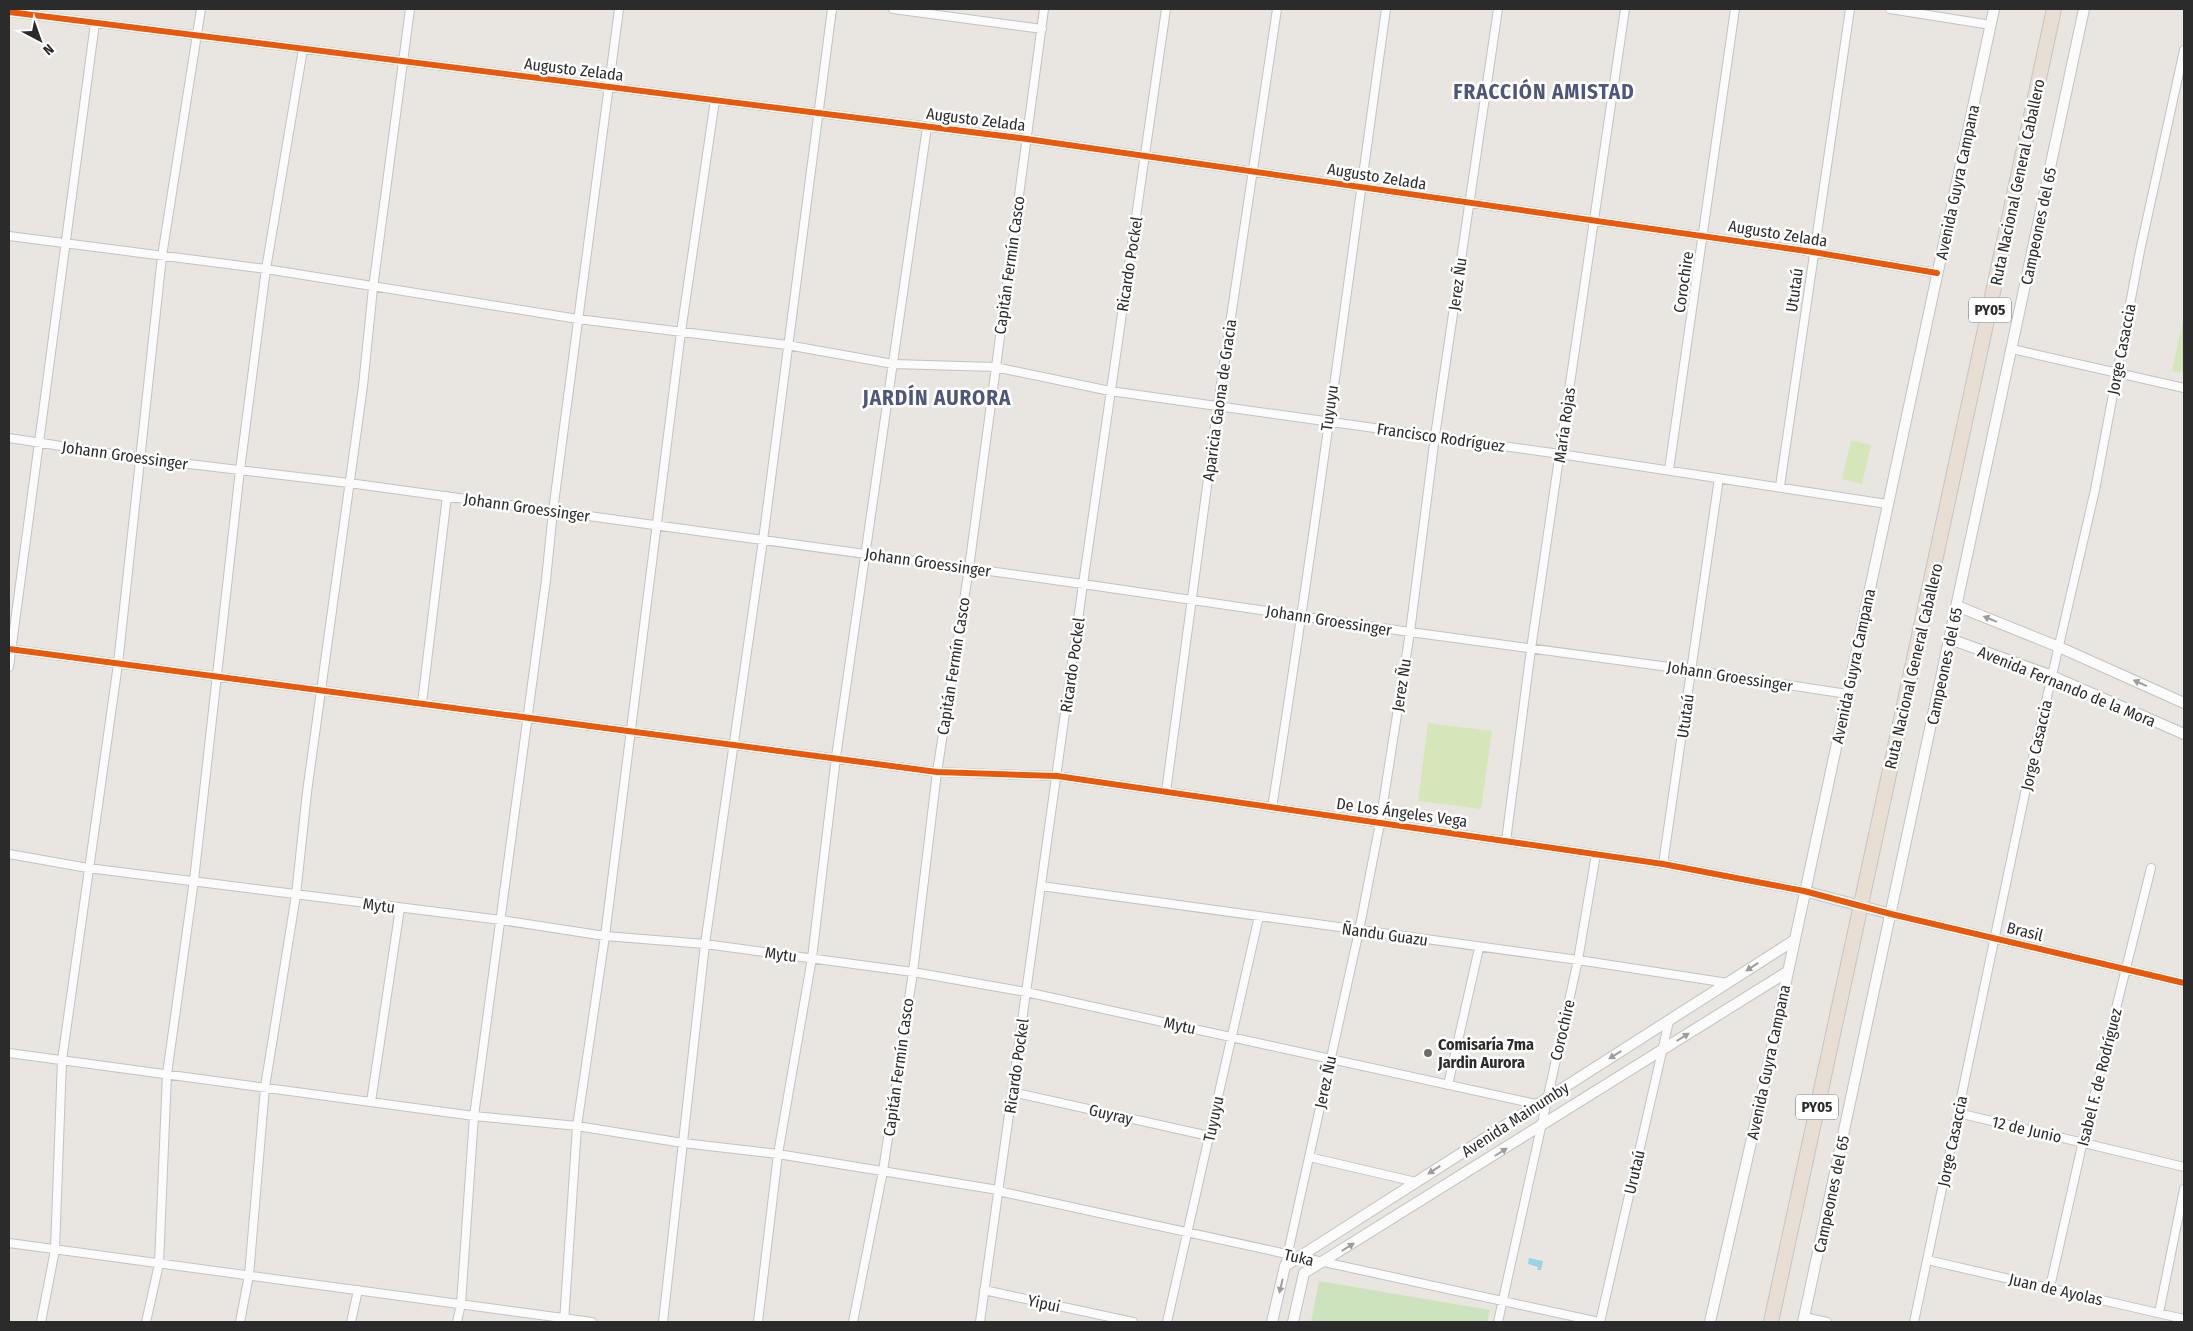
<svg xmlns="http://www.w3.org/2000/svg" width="2193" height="1331" font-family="'Fira Sans Condensed',sans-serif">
<rect width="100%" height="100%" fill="#e9e6e2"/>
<!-- green -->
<path fill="#cce3bd" d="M 1319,1281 L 1490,1310 L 1487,1322 L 1311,1322 Z"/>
<!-- pitch -->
<path fill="#d6e6bb" d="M 2182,325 L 2184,325 L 2184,373 L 2172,371 Z
M 1851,440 L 1871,445 L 1862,484 L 1842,479 Z
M 1428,723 L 1492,731 L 1481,809 L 1418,801 Z"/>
<!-- water -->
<path fill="#9ad2e6" d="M 1529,1258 L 1543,1261 L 1541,1270 L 1537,1270 L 1538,1267 L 1528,1264 Z"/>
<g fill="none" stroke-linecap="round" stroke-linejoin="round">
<!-- street casing -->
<g stroke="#c3c2c2" stroke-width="10">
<path id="street" d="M 893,9 L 1042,29
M 1890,9 L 1991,25
M 9,12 L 1027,139 L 1813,252 L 1937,273
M 9,236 L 266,269 L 578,319 L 787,345 L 893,364 L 995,367 L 1110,391 L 1560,454 L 1887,504
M 2012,349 L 2184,388
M 9,438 L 139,458 L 349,483 L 1083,584 L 1410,632 L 1691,670 L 1847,694
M 1669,470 L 1735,9
M 1780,486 L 1850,9
M 9,649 L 937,772 L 1057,776 L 1663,864 L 1804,891
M 9,667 L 95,23
M 422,703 L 447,496
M 1166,792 L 1218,404 L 1277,9
M 1272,808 C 1314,542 1349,275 1386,9
M 1506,841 L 1531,649 L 1625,9
M 9,854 L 88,868 L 501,920 L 605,936 L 705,944 L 913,972 L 1026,992 L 1545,1106
M 1663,864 L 1719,478
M 1041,886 L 1578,960 L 1728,983
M 1891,914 L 2184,983
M 9,1053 L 474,1116 L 577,1126 L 683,1143 L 778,1154 L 998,1190
M 1448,1085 L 1479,948
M 1012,1092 L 1209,1136
M 371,1102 L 400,908
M 1958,1113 L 2184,1167
M 1309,1157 L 1416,1182
M 998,1191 L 1599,1322
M 9,1243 L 592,1322
M 1927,1260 L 2184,1319
M 1285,1266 L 1359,931 L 1380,823 L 1410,632 L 1435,436 L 1498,9
M 2050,1287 L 2083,1141 L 2151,868
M 984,1290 L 1133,1322
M 2159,1313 L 2184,1189
M 1804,1317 L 1827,1322
M 41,1322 L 55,1250 L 62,1060 L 118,664 L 162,256 L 201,9
M 146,1322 L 159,1264 L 167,1074 L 194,880 L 240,470 L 266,269 L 303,49
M 240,1322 L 249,1275 L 265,1087 L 296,895 L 307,792 L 363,386 L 373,288 L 410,9
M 351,1322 L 358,1290
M 457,1322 L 461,1304 L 474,1116 L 546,580 L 553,511 L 619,9
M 564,1322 L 577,1126 L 605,936 L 681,332 L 715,100
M 663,1322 L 705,944 L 763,540 L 832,9
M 758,1322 L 778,1154 L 812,958 L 836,757 L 927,127
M 853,1322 L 883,1171 L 913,972 L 937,772 L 969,568 L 1044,9
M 980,1322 L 1083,584 L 1166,9
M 1167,1322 L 1259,916
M 1498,1322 L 1578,960 L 1596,854
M 1600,1322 L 1669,1021
M 1914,1322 L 2028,779 L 2095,490 L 2140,251 L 2184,50"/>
</g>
<!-- secondary casing -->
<g stroke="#c3c2c2" stroke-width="12">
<path id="secondary" d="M 1957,606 L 2059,647 L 2184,703
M 1950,639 L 2052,676 L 2184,734
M 1804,891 L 1891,914
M 1272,1322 L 1285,1266 L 1793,941
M 1293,1322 L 1304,1273 L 1787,972
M 1710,1322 L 1760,1103 L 1994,9
M 1803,1322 L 2084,9"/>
</g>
<!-- highway casing -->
<g stroke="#c5c4c2" stroke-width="16">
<path id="highway" d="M 1771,1322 C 1865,884 1960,447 2054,9"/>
</g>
<!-- street -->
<use href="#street" stroke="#fcfbfb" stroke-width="8"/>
<!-- secondary -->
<use href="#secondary" stroke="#fcfbfb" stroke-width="10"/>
<!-- highway -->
<use href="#highway" stroke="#e8ded4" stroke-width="14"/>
<!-- cycleway casing -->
<g stroke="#fff" stroke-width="9">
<path id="cycleway" d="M 9,12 L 1027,139 L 1813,252 L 1937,273
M 9,649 L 937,772 L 1057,776 L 1663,864 L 1804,891 L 1891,914 L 2184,983"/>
</g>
<!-- cycleway -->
<use href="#cycleway" stroke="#e8590c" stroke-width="6"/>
</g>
<!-- one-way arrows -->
<defs><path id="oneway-solid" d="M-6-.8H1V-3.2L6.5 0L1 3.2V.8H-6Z" transform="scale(1.25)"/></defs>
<g fill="#9e9d9d">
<use href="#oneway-solid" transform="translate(1990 619) rotate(-158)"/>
<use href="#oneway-solid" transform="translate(2140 683) rotate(-156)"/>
<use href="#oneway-solid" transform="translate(1752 967) rotate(147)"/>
<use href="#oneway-solid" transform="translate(1683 1037) rotate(-32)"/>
<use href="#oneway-solid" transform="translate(1615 1055) rotate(148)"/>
<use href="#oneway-solid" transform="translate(1501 1152) rotate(-32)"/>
<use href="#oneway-solid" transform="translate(1434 1170) rotate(147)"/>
<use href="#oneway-solid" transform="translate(1348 1247) rotate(-32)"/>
<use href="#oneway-solid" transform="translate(1281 1286) rotate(103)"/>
</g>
<!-- markers -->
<circle fill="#6e6c6b" stroke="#fff" stroke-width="2" cx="1428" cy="1053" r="5"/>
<g text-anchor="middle" stroke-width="5" stroke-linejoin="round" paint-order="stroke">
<!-- shield labels -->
<g fill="#fff" stroke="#6b6b6b" stroke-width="1">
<rect x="1969" y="297.5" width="42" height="25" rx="4"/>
<rect x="1796" y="1094.5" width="42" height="25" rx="4"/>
</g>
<g font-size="15" font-weight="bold" fill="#2b2b2b">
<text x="1990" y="315">PY05</text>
<text x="1817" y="1112">PY05</text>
</g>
<!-- street labels -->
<g font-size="16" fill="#2b2b2b" stroke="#fff">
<text transform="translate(574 69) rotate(7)" y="6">Augusto Zelada</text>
<text transform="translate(976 119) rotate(7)" y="6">Augusto Zelada</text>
<text transform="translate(1377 176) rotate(9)" y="6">Augusto Zelada</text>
<text transform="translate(1957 182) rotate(-78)" y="6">Avenida Guyra Campana</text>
<text transform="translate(2017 182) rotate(-78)" y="6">Ruta Nacional General Caballero</text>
<text transform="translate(2038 226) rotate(-78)" y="6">Campeones del 65</text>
<text transform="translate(1778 233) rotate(9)" y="6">Augusto Zelada</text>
<text transform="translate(1129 264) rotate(-81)" y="6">Ricardo Pockel</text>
<text transform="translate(1009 265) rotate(-82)" y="6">Capitán Fermín Casco</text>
<text transform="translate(1683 282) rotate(-82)" y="6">Corochire</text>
<text transform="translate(1457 284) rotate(-82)" y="6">Jerez Ñu</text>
<text transform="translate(1794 290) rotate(-82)" y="6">Ututaú</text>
<text transform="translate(2121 349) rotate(-79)" y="6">Jorge Casaccia</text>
<text transform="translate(1219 400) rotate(-82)" y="6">Aparicia Gaona de Gracia</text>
<text transform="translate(1329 408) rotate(-82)" y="6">Tuyuyu</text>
<text transform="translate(1564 425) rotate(-82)" y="6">María Rojas</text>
<text transform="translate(1441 437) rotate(8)" y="6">Francisco Rodríguez</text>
<text transform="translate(125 455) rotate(8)" y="6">Johann Groessinger</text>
<text transform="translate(527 507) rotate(8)" y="6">Johann Groessinger</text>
<text transform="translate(928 562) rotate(8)" y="6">Johann Groessinger</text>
<text transform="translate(1329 620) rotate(9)" y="6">Johann Groessinger</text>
<text transform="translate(1072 665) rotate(-82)" y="6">Ricardo Pockel</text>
<text transform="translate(953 666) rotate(-81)" y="6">Capitán Fermín Casco</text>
<text transform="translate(1853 666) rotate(-78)" y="6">Avenida Guyra Campana</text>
<text transform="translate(1913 666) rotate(-77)" y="6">Ruta Nacional General Caballero</text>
<text transform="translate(1944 666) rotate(-78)" y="6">Campeones del 65</text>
<text transform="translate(1730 676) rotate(9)" y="6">Johann Groessinger</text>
<text transform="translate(1401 685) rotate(-81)" y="6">Jerez Ñu</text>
<text transform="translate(2067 686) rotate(22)" y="6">Avenida Fernando de la Mora</text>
<text transform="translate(1685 716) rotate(-82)" y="6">Ututaú</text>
<text transform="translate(2036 745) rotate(-77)" y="6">Jorge Casaccia</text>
<text transform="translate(1402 812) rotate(8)" y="6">De Los Ángeles Vega</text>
<text transform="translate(379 905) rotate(7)" y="6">Mytu</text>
<text transform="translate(2025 931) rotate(14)" y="6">Brasil</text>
<text transform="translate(1385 934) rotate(8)" y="6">Ñandu Guazu</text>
<text transform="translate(781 954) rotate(8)" y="6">Mytu</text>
<text transform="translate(1180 1025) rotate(12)" y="6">Mytu</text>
<text transform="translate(1562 1030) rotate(-77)" y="6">Corochire</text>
<text transform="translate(1768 1062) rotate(-78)" y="6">Avenida Guyra Campana</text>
<text transform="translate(1016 1066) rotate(-82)" y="6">Ricardo Pockel</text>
<text transform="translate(898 1067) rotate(-82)" y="6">Capitán Fermín Casco</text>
<text transform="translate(2099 1077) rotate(-76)" y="6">Isabel F. de Rodríguez</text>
<text transform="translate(1325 1082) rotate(-78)" y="6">Jerez Ñu</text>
<text transform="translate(1111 1114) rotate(13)" y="6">Guyray</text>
<text transform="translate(1213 1119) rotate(-78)" y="6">Tuyuyu</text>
<text transform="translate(1515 1119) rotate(-33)" y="6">Avenida Mainumby</text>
<text transform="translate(2027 1129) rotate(13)" y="6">12 de Junio</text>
<text transform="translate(1952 1141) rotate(-78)" y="6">Jorge Casaccia</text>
<text transform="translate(1634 1172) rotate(-77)" y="6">Urutaú</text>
<text transform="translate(1831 1194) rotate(-78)" y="6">Campeones del 65</text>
<text transform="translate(1299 1257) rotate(13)" y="6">Tuka</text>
<text transform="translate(2056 1289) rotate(13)" y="6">Juan de Ayolas</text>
<text transform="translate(1044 1303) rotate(12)" y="6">Yipui</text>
</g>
<!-- poi labels -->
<g font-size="16" font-weight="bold" fill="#2b2b2b" stroke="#fff" text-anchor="start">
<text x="1438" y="1050">Comisaría 7ma<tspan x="1438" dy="18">Jardin Aurora</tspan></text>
</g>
<!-- district labels -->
<g font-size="21" font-weight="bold" letter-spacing="1" fill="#4e567a" stroke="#fff">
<text x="1544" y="99">FRACCIÓN AMISTAD</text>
<text x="937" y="405">JARDÍN AURORA</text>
</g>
</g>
<!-- border -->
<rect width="2193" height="1331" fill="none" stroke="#2b2b2b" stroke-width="20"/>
<!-- north arrow -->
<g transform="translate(40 40) rotate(139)" stroke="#ffffff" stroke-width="4" paint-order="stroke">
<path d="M0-4L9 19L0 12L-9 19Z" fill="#2b2b2b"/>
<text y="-8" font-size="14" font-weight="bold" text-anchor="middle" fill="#2b2b2b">N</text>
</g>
</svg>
